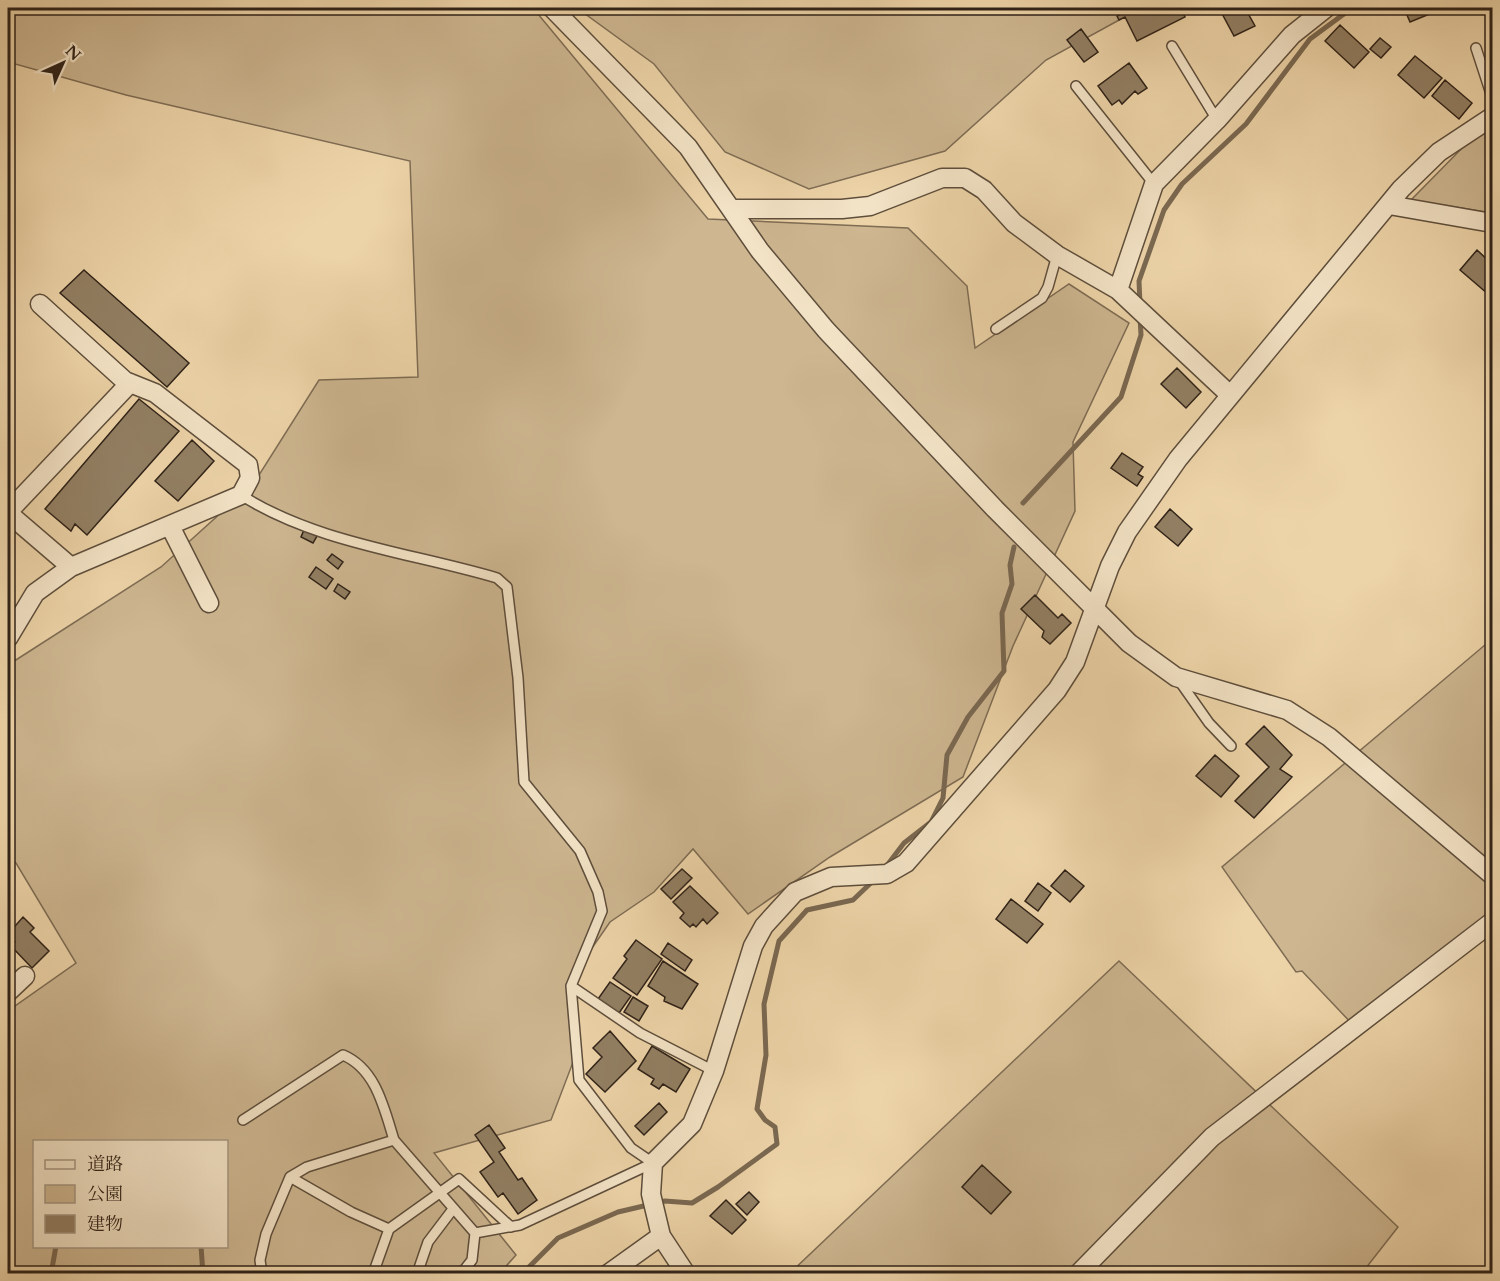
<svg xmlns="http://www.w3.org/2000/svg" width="1500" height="1281" font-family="Cardo,'Noto Serif JP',serif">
<rect width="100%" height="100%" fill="#edd4a8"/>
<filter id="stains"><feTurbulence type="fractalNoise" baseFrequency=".00333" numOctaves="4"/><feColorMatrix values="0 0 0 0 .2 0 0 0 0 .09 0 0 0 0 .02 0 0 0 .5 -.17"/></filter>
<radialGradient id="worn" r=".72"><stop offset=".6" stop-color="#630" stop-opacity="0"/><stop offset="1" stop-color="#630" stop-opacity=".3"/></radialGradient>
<!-- green -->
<path fill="#cdb690" stroke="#7e6c54" stroke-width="1.5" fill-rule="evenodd" d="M 8,8 L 533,8 L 708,219 L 908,228 L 967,286 L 975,348 L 1069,284 L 1129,323 L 1073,442 L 1075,511 L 1013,646 L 963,777 L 830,857 L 748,914 L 693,849 L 654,892 L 610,922 L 567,984 L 575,1057 L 551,1120 L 434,1153 L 516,1255 L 500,1273 L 8,1273 L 8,1011 L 76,963 L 16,863 L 8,856 L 8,665 L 161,567 L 254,483 L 319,380 L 418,377 L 410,161 L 126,95 L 8,62 ZM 34,1142 L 226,1142 L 226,1246 L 34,1246 Z
M 577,8 L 1141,8 L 1046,60 L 945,151 L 809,189 L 725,152 L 654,64 Z
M 1492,128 L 1492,213 L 1411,200 L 1467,143 Z
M 1492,639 L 1492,918 L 1355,1027 L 1302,971 L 1296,972 L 1222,867 Z
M 1119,961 L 1398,1227 L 1362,1273 L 789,1274 Z"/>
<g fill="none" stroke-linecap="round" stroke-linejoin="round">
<!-- stream -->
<path stroke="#7a6851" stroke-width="5" d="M 1140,304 L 1139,281 L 1164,210 L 1182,184 L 1246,124 L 1310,39 L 1352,8
M 1023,503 L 1121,397 L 1141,335 L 1140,317
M 885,868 L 904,843 L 931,822 L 943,798 L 947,755 L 968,717 L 1004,671 L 1002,613 L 1012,584 L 1010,565 L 1014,547
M 201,1246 L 203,1274
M 51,1274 L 56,1246
M 522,1274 L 558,1238 L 618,1212 L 665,1201 L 692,1203 L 718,1187 L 777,1144 L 775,1127 L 765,1120 L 757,1109 L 766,1055 L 764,1004 L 779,941 L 807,910 L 853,900 L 875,879"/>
</g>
<!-- building -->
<path fill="#927f63" stroke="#2f2218" stroke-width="1.5" d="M 1134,8 L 1181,8 L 1185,17 L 1137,41 L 1125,17 L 1119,20 L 1117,16 Z
M 1219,8 L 1245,8 L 1255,26 L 1234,36 Z
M 1404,8 L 1430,8 L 1432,13 L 1410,22 Z
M 1340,25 L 1369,52 L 1354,68 L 1325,41 Z
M 1081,29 L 1098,52 L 1084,62 L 1067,40 Z
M 1380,38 L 1391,47 L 1381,58 L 1370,49 Z
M 1415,56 L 1442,78 L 1424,98 L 1398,75 Z
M 1129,63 L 1147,88 L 1138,94 L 1135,91 L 1122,104 L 1119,100 L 1112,105 L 1098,86 Z
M 1445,80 L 1472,103 L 1459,119 L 1432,96 Z
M 1477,250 L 1492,264 L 1492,290 L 1488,294 L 1460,270 Z
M 84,270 L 189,363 L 167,387 L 60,293 Z
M 1177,368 L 1201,392 L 1186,408 L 1161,384 Z
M 139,399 L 179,431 L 87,535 L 75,524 L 71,531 L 45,509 Z
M 192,440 L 214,461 L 178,501 L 155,481 Z
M 1122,453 L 1143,467 L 1138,474 L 1143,477 L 1137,486 L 1111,468 Z
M 1170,509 L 1192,529 L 1178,546 L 1155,527 Z
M 304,530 L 317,536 L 313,543 L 301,537 Z
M 332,554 L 343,562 L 338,569 L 327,560 Z
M 316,567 L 333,579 L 326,589 L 309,577 Z
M 338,584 L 350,592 L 345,599 L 334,591 Z
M 1035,595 L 1058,618 L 1062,614 L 1071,623 L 1050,644 L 1042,637 L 1044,631 L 1021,609 Z
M 1264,726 L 1292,755 L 1280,769 L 1292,777 L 1254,818 L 1235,801 L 1269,767 L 1246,744 Z
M 1215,755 L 1239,776 L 1221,797 L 1196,776 Z
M 682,869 L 692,878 L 671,899 L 661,889 Z
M 1065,870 L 1084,886 L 1070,902 L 1051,886 Z
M 1038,883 L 1051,893 L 1038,911 L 1025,901 Z
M 690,886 L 718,913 L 707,924 L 703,919 L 696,927 L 693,924 L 690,927 L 680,918 L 684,913 L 673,902 Z
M 1011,899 L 1043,924 L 1027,943 L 996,919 Z
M 23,917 L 34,928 L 30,932 L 49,951 L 32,968 L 11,946 L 15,942 L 8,934 Z
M 636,940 L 662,959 L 637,995 L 613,978 L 627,959 L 624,956 Z
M 668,943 L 692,960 L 685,971 L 661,954 Z
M 663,961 L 698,984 L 682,1009 L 664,1001 L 665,997 L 648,986 Z
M 610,982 L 631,996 L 619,1013 L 598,999 Z
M 633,997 L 648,1006 L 639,1021 L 624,1012 Z
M 610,1031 L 636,1061 L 605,1092 L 586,1074 L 602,1057 L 593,1048 Z
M 652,1046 L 690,1069 L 676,1092 L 663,1084 L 659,1089 L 651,1084 L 654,1079 L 638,1069 Z
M 659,1103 L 667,1112 L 644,1135 L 635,1126 Z
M 489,1125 L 505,1148 L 499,1152 L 518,1180 L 522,1178 L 537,1200 L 518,1214 L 503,1193 L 498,1197 L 480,1172 L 494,1162 L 475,1135 Z
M 982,1165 L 1011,1192 L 991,1214 L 962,1187 Z
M 749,1192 L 759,1202 L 747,1215 L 736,1204 Z
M 726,1200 L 746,1220 L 732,1234 L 710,1216 Z"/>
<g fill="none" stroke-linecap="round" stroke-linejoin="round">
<!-- service casing -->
<g stroke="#5e4e3c" stroke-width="12">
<path id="service" d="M 1172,46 L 1217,120
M 1476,48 L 1492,97
M 1076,86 L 1154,184
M 996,329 L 1042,298 L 1048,287 L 1057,255
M 241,495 C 316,543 413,553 497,578 L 507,587 L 518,678 L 524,782 L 580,851 L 598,892 L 602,911 L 571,986 L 579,1080 L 631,1148 L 653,1163
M 1178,679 L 1209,723 L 1231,746
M 571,986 L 640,1033 L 714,1071
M 243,1120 L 343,1055 C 376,1069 384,1108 394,1140
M 290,1177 L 351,1212 L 389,1229
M 262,1274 L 260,1260 L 266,1234 L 290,1177 L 307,1167 L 394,1140 L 475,1233 L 520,1225 L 653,1163
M 373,1274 L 389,1229 L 459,1179 L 511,1227
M 417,1274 L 428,1242 L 453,1209
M 461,1274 L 472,1260 L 475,1233"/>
</g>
<!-- minor casing -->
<g stroke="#5e4e3c" stroke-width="21">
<path id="minor" d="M 552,8 L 688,147 L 760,251 L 826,330 L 995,509 L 1129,643 L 1176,677 L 1287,710 L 1329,737 L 1492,875
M 1389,205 L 1492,223
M 732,209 L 842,209 L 870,206 L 942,178 L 965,178 L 984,190 L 1014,223 L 1057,255 L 1118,290 L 1230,395
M 1118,290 L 1154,184 L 1217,120 L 1292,35 L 1326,8
M 40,304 L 125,381 L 155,393 L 248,465 L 250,478 L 241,495 L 71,567
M 8,512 L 130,383
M 8,513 L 71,567 L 35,593 L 8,638
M 170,526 L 209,603
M 8,992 L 25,976
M 608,1274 L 661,1236
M 686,1274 L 661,1236 L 651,1194 L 653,1163 L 692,1124 L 714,1071 L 753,946 L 764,926 L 795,892 L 831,877 L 887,874 L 906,863 L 1057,690 L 1075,662 L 1110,566 L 1127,532 L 1178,459 L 1401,189 L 1439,152 L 1492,117
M 1078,1274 L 1212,1137 L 1492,922"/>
</g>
<!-- service -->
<use href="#service" stroke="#f3e3c6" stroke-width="9"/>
<!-- minor -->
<use href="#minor" stroke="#f3e3c6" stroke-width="18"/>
</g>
<!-- margin -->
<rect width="1500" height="1281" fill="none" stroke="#edd4a8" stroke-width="30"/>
<rect x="9" y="9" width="1482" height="1263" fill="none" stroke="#2f2218" stroke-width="3"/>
<rect x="15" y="15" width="1470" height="1251" fill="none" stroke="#2f2218" stroke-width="1.5"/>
<!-- legend -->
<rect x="33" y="1140" width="195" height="108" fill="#f3e3c6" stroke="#a59680" stroke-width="1.5"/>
<rect x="45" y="1160" width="30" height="9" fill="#f3e3c6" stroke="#a59680" stroke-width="1.5"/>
<text x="87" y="1170" font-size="18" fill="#2f2218">道路</text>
<rect x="45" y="1185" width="30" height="18" fill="#cdb690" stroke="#a59680" stroke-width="1.5"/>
<text x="87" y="1200" font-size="18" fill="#2f2218">公園</text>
<rect x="45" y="1215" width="30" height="18" fill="#927f63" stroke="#a59680" stroke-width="1.5"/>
<text x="87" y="1230" font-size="18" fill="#2f2218">建物</text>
<!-- north arrow -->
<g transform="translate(63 63) rotate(45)" stroke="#f3e3c6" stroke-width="4.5" paint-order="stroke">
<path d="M0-4.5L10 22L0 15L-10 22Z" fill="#2f2218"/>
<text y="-9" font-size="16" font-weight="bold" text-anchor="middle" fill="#2f2218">N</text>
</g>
<rect width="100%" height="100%" filter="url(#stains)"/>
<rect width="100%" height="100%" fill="url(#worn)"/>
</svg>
